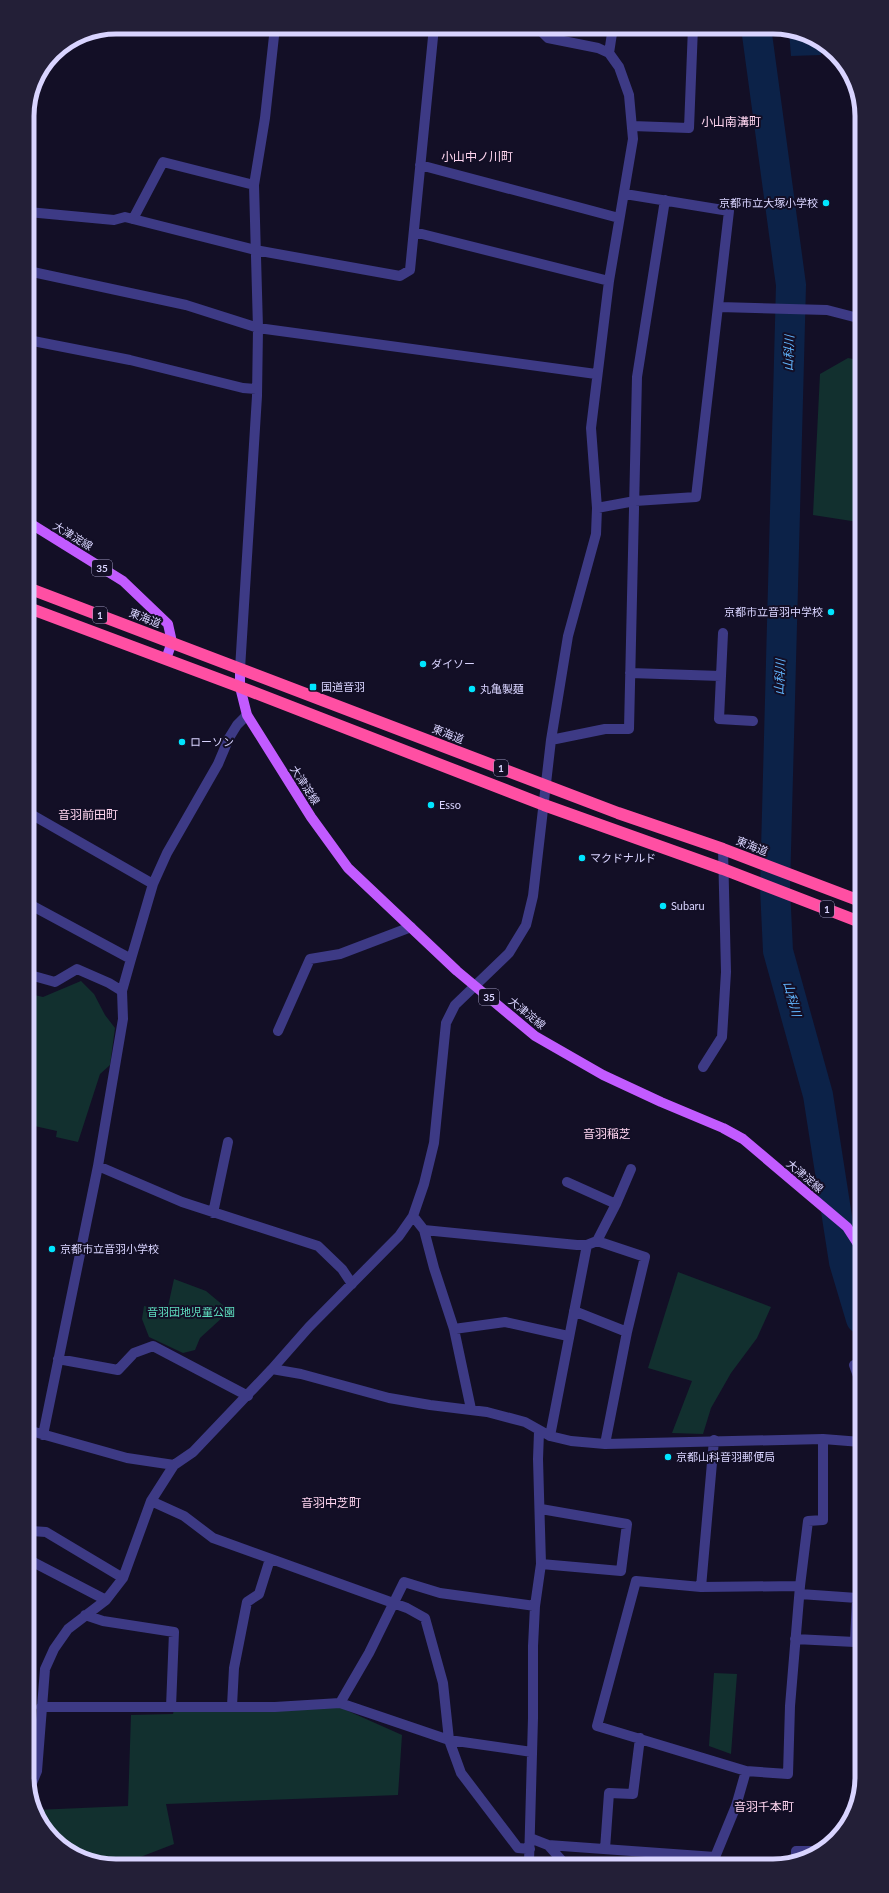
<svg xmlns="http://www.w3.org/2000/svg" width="889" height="1893" font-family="Lato,'Noto Sans JP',sans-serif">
<rect width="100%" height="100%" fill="#130f26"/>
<!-- green -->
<path fill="#12302f" d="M 848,358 L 858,360 L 858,536 L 856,536 L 858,522 L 813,515 L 820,374 Z
M 81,981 L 94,994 L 105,1015 L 115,1028 L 110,1065 L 100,1074 L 78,1142 L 56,1137 L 57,1131 L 30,1125 L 30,994 L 43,997 Z
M 678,1272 L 771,1307 L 757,1338 L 731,1373 L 711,1408 L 703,1434 L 672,1433 L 692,1381 L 648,1368 Z
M 174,1279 L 206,1291 L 224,1306 L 224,1316 L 200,1338 L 195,1350 L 183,1353 L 149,1337 L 142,1319 L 144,1306 L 167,1311 Z
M 714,1673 L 737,1674 L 731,1754 L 709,1746 Z
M 339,1707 L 402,1735 L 398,1795 L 166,1804 L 174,1844 L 117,1866 L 110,1866 L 62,1848 L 35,1810 L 128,1806 L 131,1715 L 173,1714 L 174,1710 Z"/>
<!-- water -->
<path fill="#0c2248" d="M 789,31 L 820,43 L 821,55 L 791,56 Z"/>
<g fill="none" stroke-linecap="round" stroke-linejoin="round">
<!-- river -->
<path stroke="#0c2248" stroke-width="30" d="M 756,27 L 791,285 L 775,888 L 778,951 L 818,1095 L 844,1262 L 861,1319"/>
<!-- street -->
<path stroke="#3d3a85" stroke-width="10" d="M 609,53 L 613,27
M 632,126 L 689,128 L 693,27
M 420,165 L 619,218
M 27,217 L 28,212 L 114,220 L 125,217 L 255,250 L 400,276 L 410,270 L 434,27
M 133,219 L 163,162 L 254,185
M 414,232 L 609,281
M 28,271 L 186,305 L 258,328 L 596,374
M 719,307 L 827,310 L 858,318
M 28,340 L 130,360 L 243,388 L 257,389
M 597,508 L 635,501 L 696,497 L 729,211 L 625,194
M 723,633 L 719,719 L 753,721
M 240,669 L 257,396 L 258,328 L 254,185 L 265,118 L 275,27
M 630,673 L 721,676
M 551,740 L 605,729 L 629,729 L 637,377 L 665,200
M 29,813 L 153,884
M 29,904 L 131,959
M 30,975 L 55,982 L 77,969 L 109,983 L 122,991
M 278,1031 L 310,959 L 340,954 L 411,927
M 703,1067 L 722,1037 L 726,972 L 723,849
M 98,1166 L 182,1202 L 318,1246 L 342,1269 L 352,1284
M 567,1182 L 616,1204
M 213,1213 L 228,1142
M 413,1216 L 424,1230 L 434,1268 L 454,1329 L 471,1409
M 424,1230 L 577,1245 L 587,1245 L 597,1241 L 645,1257 L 627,1332 L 605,1444
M 597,1241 L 616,1204 L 631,1169
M 574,1311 L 627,1332
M 454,1329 L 505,1322 L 568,1336
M 58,1359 L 118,1370 L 134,1353 L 153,1346 L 248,1396
M 854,1365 L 861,1384
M 272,1369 L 309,1327 L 399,1236 L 413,1216 L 424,1184 L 434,1143 L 446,1023 L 455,1005 L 509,953 L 526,925 L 533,896 L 551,740 L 568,636 L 596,534 L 597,508 L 591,428 L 609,281 L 633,139 L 629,95 L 619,67 L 609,53 L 598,48 L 548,38 L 537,27
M 31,1431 L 127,1458 L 174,1465 L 193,1452 L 272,1369 L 301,1374 L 389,1398 L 430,1405 L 487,1412 L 525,1422 L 550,1436 L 571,1441 L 605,1444 L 823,1439 L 861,1442
M 43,1435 L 98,1166 L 123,1019 L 122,991 L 131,959 L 153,884 L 167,853 L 218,764 L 229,738 L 237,725 L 247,715
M 550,1436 L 587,1245
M 151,1501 L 184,1516 L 213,1538 L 407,1608 L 425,1618 L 443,1683 L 449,1740 L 461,1773 L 518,1848 L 530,1849
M 541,1509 L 627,1524 L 621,1571 L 541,1564
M 31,1531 L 46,1532 L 123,1578
M 31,1561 L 106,1600
M 636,1581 L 701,1587 L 800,1586 L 790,1706 L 788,1774 L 746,1771 L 597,1726 Z
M 800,1586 L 808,1521 L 823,1520 L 823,1439
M 701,1587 L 714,1440
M 85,1615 L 103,1621 L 174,1632 L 171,1707
M 795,1639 L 855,1642 L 857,1598 L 800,1594
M 340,1703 L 369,1653 L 404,1582 L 440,1593 L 535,1606
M 232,1706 L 234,1668 L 247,1602 L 259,1594 L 270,1559
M 41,1707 L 275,1707 L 340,1703 L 449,1740 L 532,1752
M 32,1783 L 37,1771 L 45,1669 L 54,1649 L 68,1629 L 106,1600 L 123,1578 L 151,1501 L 174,1465
M 530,1838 L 548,1845 L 715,1857
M 548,1845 L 564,1863
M 605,1849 L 609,1793 L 633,1794 L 640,1738
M 796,1861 L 796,1851 L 815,1851
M 713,1862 L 736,1806 L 746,1771
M 529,1863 L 533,1718 L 533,1646 L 535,1606 L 541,1564 L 538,1459 L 539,1432"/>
<!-- primary -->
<path stroke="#c25bff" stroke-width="10" d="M 28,522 L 123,581 L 168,624 L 172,642 L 166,659
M 240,669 L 240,687 L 247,715 L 311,817 L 348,868 L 457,971 L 535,1036 L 603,1075 L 661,1102 L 723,1128 L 743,1139 L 847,1227 L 860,1247"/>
<!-- highway -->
<path stroke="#ff4fa3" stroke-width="12" d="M 28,588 L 618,813 L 723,849 L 860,901
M 29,608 L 240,687 L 544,805 L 723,869 L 860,922"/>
</g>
<!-- markers -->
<g fill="#00e5ff" stroke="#130f26" stroke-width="1.5">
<circle cx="826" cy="203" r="4"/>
<circle cx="831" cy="612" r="4"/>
<circle cx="423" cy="664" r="4"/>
<rect x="309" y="683" width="8" height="8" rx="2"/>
<circle cx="472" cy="689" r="4"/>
<circle cx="182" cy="742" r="4"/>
<circle cx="431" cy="805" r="4"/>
<circle cx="582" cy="858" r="4"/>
<circle cx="663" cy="906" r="4"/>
<circle cx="52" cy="1249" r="4"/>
<circle cx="668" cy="1457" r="4"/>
</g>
<g text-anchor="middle" stroke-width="4" stroke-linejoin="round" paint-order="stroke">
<!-- shield labels -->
<g fill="#130f26" stroke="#9e99be" stroke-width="1">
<rect x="92" y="560" width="20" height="16" rx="3"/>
<rect x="93" y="607" width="14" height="16" rx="3"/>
<rect x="494" y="760" width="14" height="16" rx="3"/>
<rect x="820" y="901" width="14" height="16" rx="3"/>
<rect x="479" y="989" width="20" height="16" rx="3"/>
</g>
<g font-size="10" font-weight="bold" fill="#d9d4ff">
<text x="102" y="572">35</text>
<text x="100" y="619">1</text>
<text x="501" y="772">1</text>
<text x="827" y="913">1</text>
<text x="489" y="1001">35</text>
</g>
<!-- poi labels -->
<g font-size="11" fill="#d9d4ff" stroke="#130f26" text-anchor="start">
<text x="818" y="207" text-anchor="end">京都市立大塚小学校</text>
<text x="823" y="616" text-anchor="end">京都市立音羽中学校</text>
<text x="431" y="668">ダイソー</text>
<text x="321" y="691">国道音羽</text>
<text x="480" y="693">丸亀製麺</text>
<text x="190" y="746">ローソン</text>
<text x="439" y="809">Esso</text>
<text x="590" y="862">マクドナルド</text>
<text x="671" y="910">Subaru</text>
<text x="60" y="1253">京都市立音羽小学校</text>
<text x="676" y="1461">京都山科音羽郵便局</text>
</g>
<!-- street labels -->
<g font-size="11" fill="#d9d4ff" stroke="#130f26">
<text transform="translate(73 536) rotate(31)" y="4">大津淀線</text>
<text transform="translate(145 618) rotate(21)" y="4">東海道</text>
<text transform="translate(448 734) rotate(21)" y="4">東海道</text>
<text transform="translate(305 785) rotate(57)" y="4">大津淀線</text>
<text transform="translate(752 846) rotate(21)" y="4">東海道</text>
<text transform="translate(527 1013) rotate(39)" y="4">大津淀線</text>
<text transform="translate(805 1176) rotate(40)" y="4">大津淀線</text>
</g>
<!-- park labels -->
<g font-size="11" fill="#5fe0c0" stroke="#130f26">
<text x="191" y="1316">音羽団地児童公園</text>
</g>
<!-- neighbourhood labels -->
<g font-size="12" fill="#ffd6f0" stroke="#130f26">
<text x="731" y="126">小山南溝町</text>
<text x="477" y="161">小山中ノ川町</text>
<text x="88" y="819">音羽前田町</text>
<text x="607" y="1138">音羽稲芝</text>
<text x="331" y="1507">音羽中芝町</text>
<text x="764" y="1811">音羽千本町</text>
</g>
<!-- water labels -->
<g font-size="12" font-style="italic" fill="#62b6ff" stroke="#130f26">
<text transform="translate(789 353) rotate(-88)" y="4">山科川</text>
<text transform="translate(780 677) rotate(-88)" y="4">山科川</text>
<text transform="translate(792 999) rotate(75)" y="4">山科川</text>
</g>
</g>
<!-- crop -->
<path d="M0 0H889V1893H0ZM116 34H773A82 82 0 0 1 855 116V1777A82 82 0 0 1 773 1859H116A82 82 0 0 1 34 1777V116A82 82 0 0 1 116 34Z" fill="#231f37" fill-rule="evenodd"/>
<path fill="none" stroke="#d9d4ff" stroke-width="5" d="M116 34H773A82 82 0 0 1 855 116V1777A82 82 0 0 1 773 1859H116A82 82 0 0 1 34 1777V116A82 82 0 0 1 116 34Z"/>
</svg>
